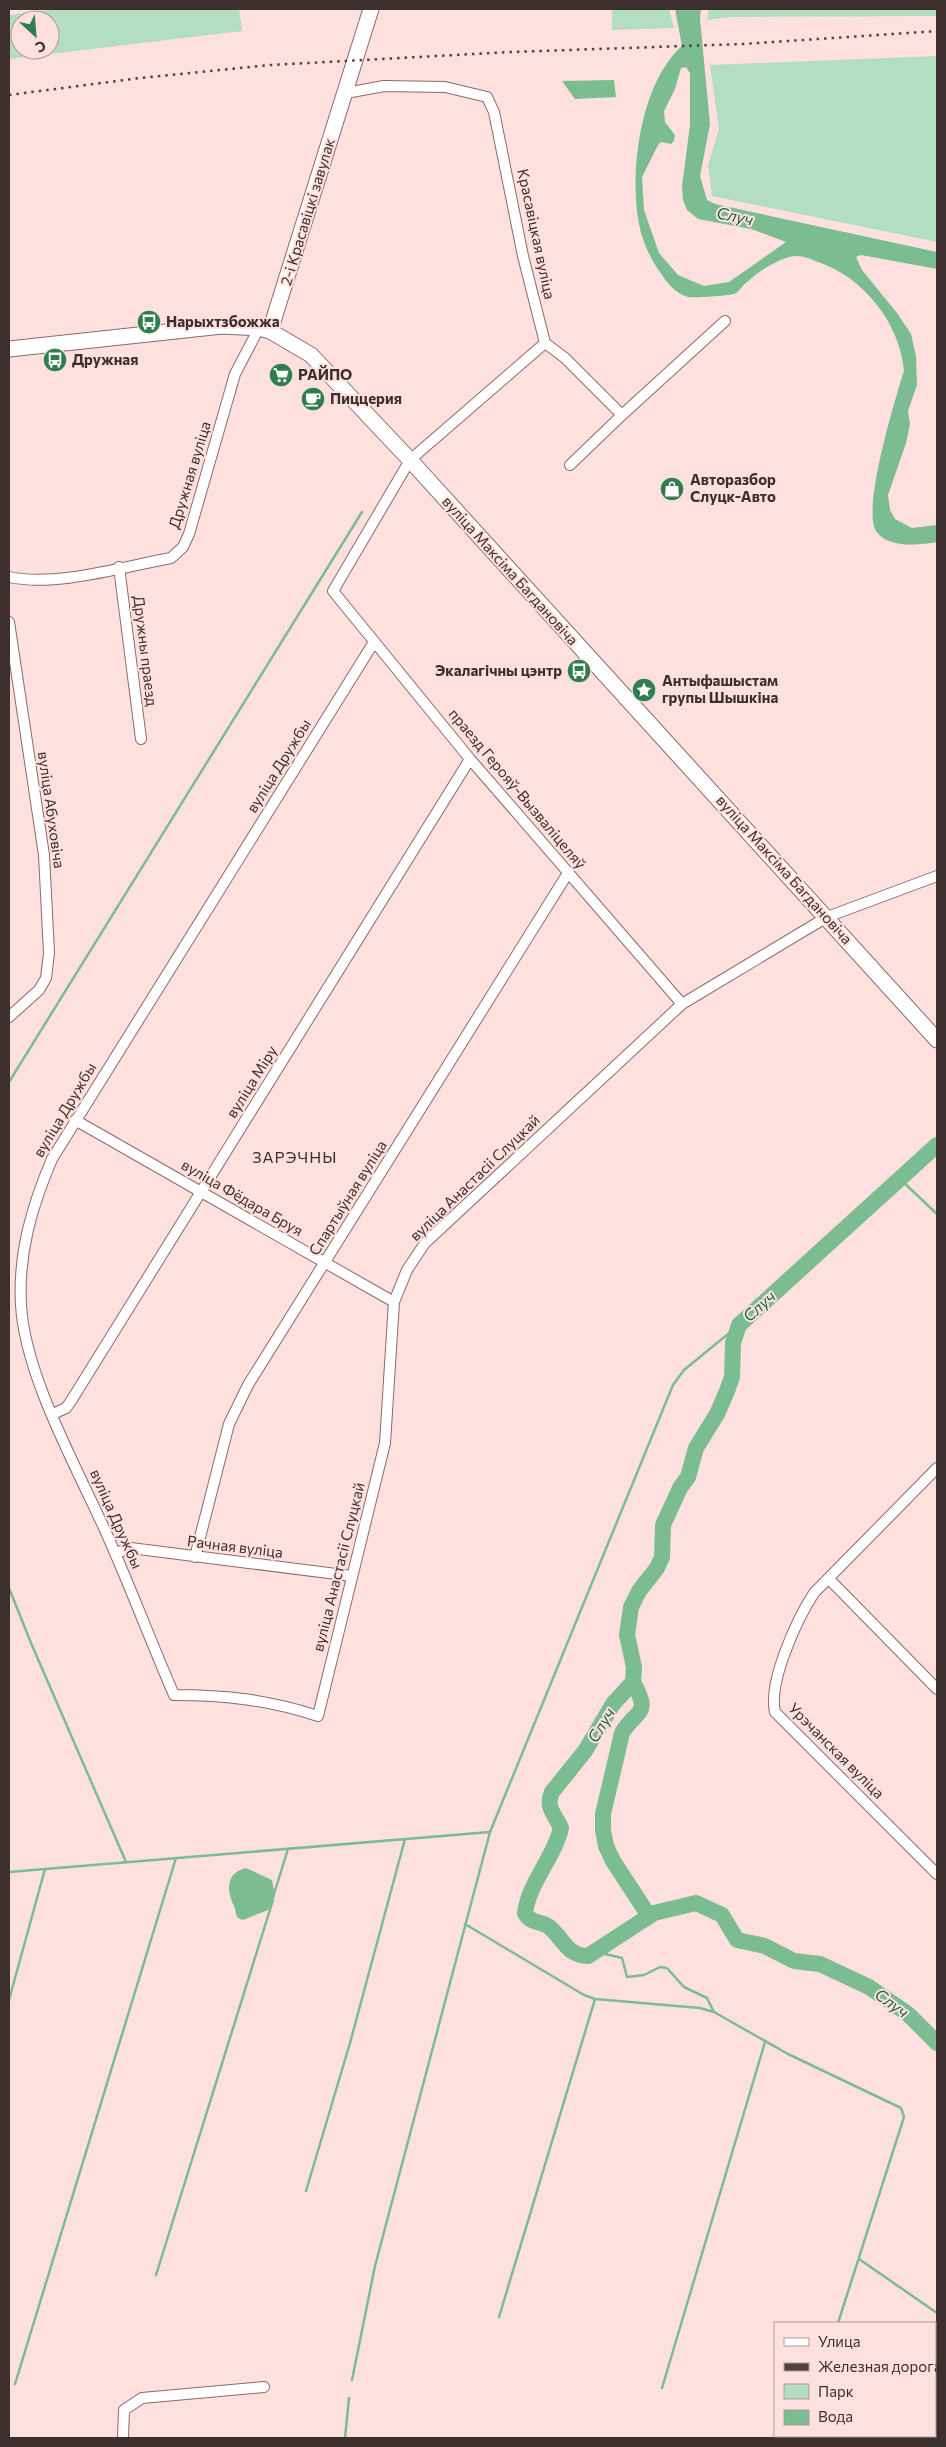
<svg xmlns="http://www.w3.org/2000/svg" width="946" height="2447" font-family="Commissioner,sans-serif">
<rect width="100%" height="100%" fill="#fee0de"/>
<!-- green -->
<path fill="#b3dec0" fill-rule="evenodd" d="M 58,9 L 239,9 L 242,31 L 9,59 L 9,15 ZM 20,20 L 50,20 L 50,50 L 20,50 Z
M 612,9 L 669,9 L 674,28 L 612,30 Z
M 709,9 L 937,9 L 937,16 L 732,17 L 707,20 Z
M 937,56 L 937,242 L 712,196 L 708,165 L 719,129 L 710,65 Z"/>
<!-- water -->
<path fill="#7bbd91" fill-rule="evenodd" d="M 675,9 L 701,9 L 700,19 L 710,124 L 700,176 L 707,200 L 715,204 L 937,252 L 937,269 L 861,255 L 856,257 L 862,270 L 897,313 L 911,334 L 916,356 L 917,385 L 908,411 L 910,424 L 906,443 L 888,495 L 890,510 L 895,519 L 912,528 L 937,525 L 937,542 C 920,545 888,549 876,531 C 862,509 895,399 904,371 C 900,323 863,277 818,262 C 809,258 798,254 789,257 C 773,262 758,272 747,282 C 743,285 740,290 736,293 C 732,296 693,298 688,297 C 676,294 666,282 660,272 C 650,258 642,241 639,224 C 629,173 640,83 682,46 ZM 686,67 L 690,73 L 690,125 L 682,186 L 683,200 L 687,210 L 698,219 L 751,229 L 786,242 L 729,282 L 704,286 L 678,275 L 659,253 L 644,210 L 642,177 L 658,145 L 661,142 L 671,144 L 674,141 L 675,135 L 665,122 L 664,111 L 675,89 L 681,68 Z
M 614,80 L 616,97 L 575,99 L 562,81 Z
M 246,1868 L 272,1880 L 275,1896 L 268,1910 L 243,1920 L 238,1918 C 235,1914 236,1910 234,1906 C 226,1890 226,1873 246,1868 Z"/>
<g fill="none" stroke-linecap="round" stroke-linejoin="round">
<!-- stream -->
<path stroke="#7bbd91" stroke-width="2.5" d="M 9,1082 L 362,512
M 900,1179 L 937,1214
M 9,1588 L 31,1643 L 126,1862
M 9,1872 L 490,1832
M 274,1894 L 288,1849
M 465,1924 L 584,1995 L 595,1999 L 700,2008 L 714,2012 L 788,2054 L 901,2108 L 904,2117 L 838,2323
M 597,1952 L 622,1958 L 627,1977 L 644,1975 L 660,1967 L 667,1968 L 684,1987 L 707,1998 L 714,2012
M 9,2000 L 45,1869
M 306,2191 L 350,2043 L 405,1839
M 859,2259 L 937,2313
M 156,2275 L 273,1900
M 499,2317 L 595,1999
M 352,2380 L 375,2266 L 490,1832 L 673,1385 L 684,1370 L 739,1325
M 15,2384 L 176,1858
M 662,2388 L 765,2042
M 345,2438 L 349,2398
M 802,2438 L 803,2436"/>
<!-- river -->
<path stroke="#7bbd91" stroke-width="16" d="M 937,1145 L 739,1325 L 733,1343 L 732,1377 L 727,1391 L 717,1414 L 696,1448 L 688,1477 L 680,1488 L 663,1525 L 662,1557 L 657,1568 L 639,1591 L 631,1607 L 627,1635 L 634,1667 L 633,1682 L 613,1704 L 585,1751 L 552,1792 C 545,1808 555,1814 561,1828 C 554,1858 529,1882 525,1913 C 531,1924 538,1920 548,1926 C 563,1937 566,1956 588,1956 L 654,1913 L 696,1903 L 722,1915 L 737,1940 L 765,1946 L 794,1961 L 820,1964 L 869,1987 L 908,2014 L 937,2043
M 633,1682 C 652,1716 636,1709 622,1733 L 603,1814 L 603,1830 L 606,1846 L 613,1861 L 649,1916"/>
<!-- street casing -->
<g stroke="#8b6b69" stroke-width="12">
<path id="street" d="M 346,93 L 384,86 L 445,87 L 487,97 L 494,112 L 523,256 L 545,343 L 410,460 L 333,591 L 470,759 L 682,1004
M 545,343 L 565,358 L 622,415
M 570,465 L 622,415 L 725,321
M 119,567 L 141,739
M 9,577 C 57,587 122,567 171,558 L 183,547 L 189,534 L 235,374 L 259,328
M 9,622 L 44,855 L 49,953 L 46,978 L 39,990 L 9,1017
M 374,642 L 52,1159 C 32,1206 18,1253 21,1305 C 25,1375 75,1464 104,1528 C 129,1583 150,1640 174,1695 C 226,1695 269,1700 318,1716 L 385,1443 L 394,1302 L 407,1270 L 425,1243 L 682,1004 L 827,917 L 937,876
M 75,1120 L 394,1302
M 53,1414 L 66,1408 L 71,1401 L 470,759
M 937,1468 L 814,1593 C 797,1619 768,1682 775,1712 L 937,1874
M 115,1553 L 131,1548 L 352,1576
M 195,1557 L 229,1424 L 248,1385 L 568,873
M 829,1579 L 937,1689
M 123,2438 L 124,2410 L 142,2398 L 264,2387"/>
</g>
<!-- secondary casing -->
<g stroke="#8b6b69" stroke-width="17">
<path id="secondary" d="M 270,331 L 371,9
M 9,349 L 222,326 L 259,328 L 270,331 L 311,355 L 410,460 L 937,1040"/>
</g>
<!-- street -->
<use href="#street" stroke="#fff" stroke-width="10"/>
<!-- secondary -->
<use href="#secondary" stroke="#fff" stroke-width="15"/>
<!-- rail -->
<path stroke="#514140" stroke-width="2.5" stroke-dasharray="2.5 5" stroke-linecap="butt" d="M 9,95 L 140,78 L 271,65 L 510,52 L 743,44 L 937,31"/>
</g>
<!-- icons -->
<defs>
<g id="bus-disc" transform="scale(1.25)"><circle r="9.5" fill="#2f7e4f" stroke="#fee0de"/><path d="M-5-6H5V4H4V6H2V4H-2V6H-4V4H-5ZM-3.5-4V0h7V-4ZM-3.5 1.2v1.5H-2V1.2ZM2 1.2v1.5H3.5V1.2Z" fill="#fff"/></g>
<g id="supermarket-disc" transform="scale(1.25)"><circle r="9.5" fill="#2f7e4f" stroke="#fee0de"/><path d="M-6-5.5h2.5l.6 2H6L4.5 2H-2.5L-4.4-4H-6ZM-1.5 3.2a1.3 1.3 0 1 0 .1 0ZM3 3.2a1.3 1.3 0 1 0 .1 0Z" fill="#fff"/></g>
<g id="cafe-disc" transform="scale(1.25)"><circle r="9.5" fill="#2f7e4f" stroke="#fee0de"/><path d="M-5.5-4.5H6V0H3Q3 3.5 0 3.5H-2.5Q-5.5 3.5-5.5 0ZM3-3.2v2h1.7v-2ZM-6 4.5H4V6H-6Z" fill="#fff"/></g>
<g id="shop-disc" transform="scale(1.25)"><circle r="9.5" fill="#2f7e4f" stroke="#fee0de"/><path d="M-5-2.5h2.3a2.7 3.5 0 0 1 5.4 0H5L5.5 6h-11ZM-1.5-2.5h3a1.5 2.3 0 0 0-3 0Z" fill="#fff"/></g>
<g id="sight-disc" transform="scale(1.25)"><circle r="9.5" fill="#2f7e4f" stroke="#fee0de"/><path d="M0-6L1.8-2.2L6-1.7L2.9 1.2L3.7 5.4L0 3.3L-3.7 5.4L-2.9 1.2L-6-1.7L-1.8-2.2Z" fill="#fff"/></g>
</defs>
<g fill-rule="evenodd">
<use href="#bus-disc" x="149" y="322"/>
<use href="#bus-disc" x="55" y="360"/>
<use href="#supermarket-disc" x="281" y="375"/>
<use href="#cafe-disc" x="313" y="399"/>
<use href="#shop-disc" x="672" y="489"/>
<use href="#bus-disc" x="579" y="671"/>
<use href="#sight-disc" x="644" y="690"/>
</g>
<g text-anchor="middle" stroke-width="4" stroke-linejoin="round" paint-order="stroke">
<!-- street labels -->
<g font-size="15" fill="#3d2f2e" stroke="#fee0de">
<text transform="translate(308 212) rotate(-73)" y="5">2-і Красавіцкі завулак</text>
<text transform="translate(536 234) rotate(78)" y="5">Красавіцкая вуліца</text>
<text transform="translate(190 475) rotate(-73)" y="5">Дружная вуліца</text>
<text transform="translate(510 571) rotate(48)" y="5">вуліца Максіма Багдановіча</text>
<text transform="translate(145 651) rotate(83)" y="5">Дружны праезд</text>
<text transform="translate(279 766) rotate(-58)" y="5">вуліца Дружбы</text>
<text transform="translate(517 789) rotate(50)" y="5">праезд Герояў-Вызваліцеляў</text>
<text transform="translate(51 810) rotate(82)" y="5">вуліца Абуховіча</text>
<text transform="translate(784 870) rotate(48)" y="5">вуліца Максіма Багдановіча</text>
<text transform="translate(252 1082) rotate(-58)" y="5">вуліца Міру</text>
<text transform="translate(65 1110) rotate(-59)" y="5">вуліца Дружбы</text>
<text transform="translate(475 1178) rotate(-44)" y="5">вуліца Анастасіі Слуцкай</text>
<text transform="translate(242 1198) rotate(30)" y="5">вуліца Фёдара Бруя</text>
<text transform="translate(348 1198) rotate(-58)" y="5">Спартыўная вуліца</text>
<text transform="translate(116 1519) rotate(66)" y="5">вуліца Дружбы</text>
<text transform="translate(235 1547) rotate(7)" y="5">Рачная вуліца</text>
<text transform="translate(339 1567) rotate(-76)" y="5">вуліца Анастасіі Слуцкай</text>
<text transform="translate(836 1751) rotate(45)" y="5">Урэчанская вуліца</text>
</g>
<!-- poi labels -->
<g font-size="15" font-weight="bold" fill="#3d2f2e" stroke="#fee0de" text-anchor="start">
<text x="166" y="327">Нарыхтзбожжа</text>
<text x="72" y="365">Дружная</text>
<text x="298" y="380">РАЙПО</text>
<text x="330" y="404">Пиццерия</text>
<text x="690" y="485">Авторазбор<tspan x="690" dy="17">Слуцк-Авто</tspan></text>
<text x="562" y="676" text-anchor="end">Экалагічны цэнтр</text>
<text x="662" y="686">Антыфашыстам<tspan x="662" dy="17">групы Шышкіна</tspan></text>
</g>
<!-- water labels -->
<g font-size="16" font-style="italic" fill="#1d663c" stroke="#fee0de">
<text transform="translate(735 216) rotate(12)" y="6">Случ</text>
<text transform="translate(759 1306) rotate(-42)" y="6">Случ</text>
<text transform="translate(601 1725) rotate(-59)" y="6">Случ</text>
<text transform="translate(892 2003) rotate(36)" y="6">Случ</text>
</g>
<!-- neighbourhood labels -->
<g font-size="16" letter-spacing="1" fill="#3d2f2e" stroke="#fee0de">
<text x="295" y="1163">ЗАРЭЧНЫ</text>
</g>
</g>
<!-- border -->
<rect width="946" height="2447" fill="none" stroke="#3d2f2e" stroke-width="20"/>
<!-- legend -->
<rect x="774" y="2322" width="162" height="115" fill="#fee0de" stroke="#b19998"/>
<rect x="784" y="2338" width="25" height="8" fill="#ffffff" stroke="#b19998"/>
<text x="818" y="2347" font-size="15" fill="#3d2f2e">Улица</text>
<rect x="784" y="2363" width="25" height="8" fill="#514140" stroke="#b19998"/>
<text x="818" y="2372" font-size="15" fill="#3d2f2e">Железная дорога</text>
<rect x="784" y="2384" width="25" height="15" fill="#b3dec0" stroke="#b19998"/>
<text x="818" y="2397" font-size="15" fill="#3d2f2e">Парк</text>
<rect x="784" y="2410" width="25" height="15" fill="#7bbd91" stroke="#b19998"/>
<text x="818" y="2422" font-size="15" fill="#3d2f2e">Вода</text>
<!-- north arrow -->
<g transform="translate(35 35) rotate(154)"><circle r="24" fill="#fee0de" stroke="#b19998"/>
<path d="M0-4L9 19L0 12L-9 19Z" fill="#2f7e4f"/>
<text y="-8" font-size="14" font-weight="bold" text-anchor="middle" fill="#3d2f2e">С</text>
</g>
</svg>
